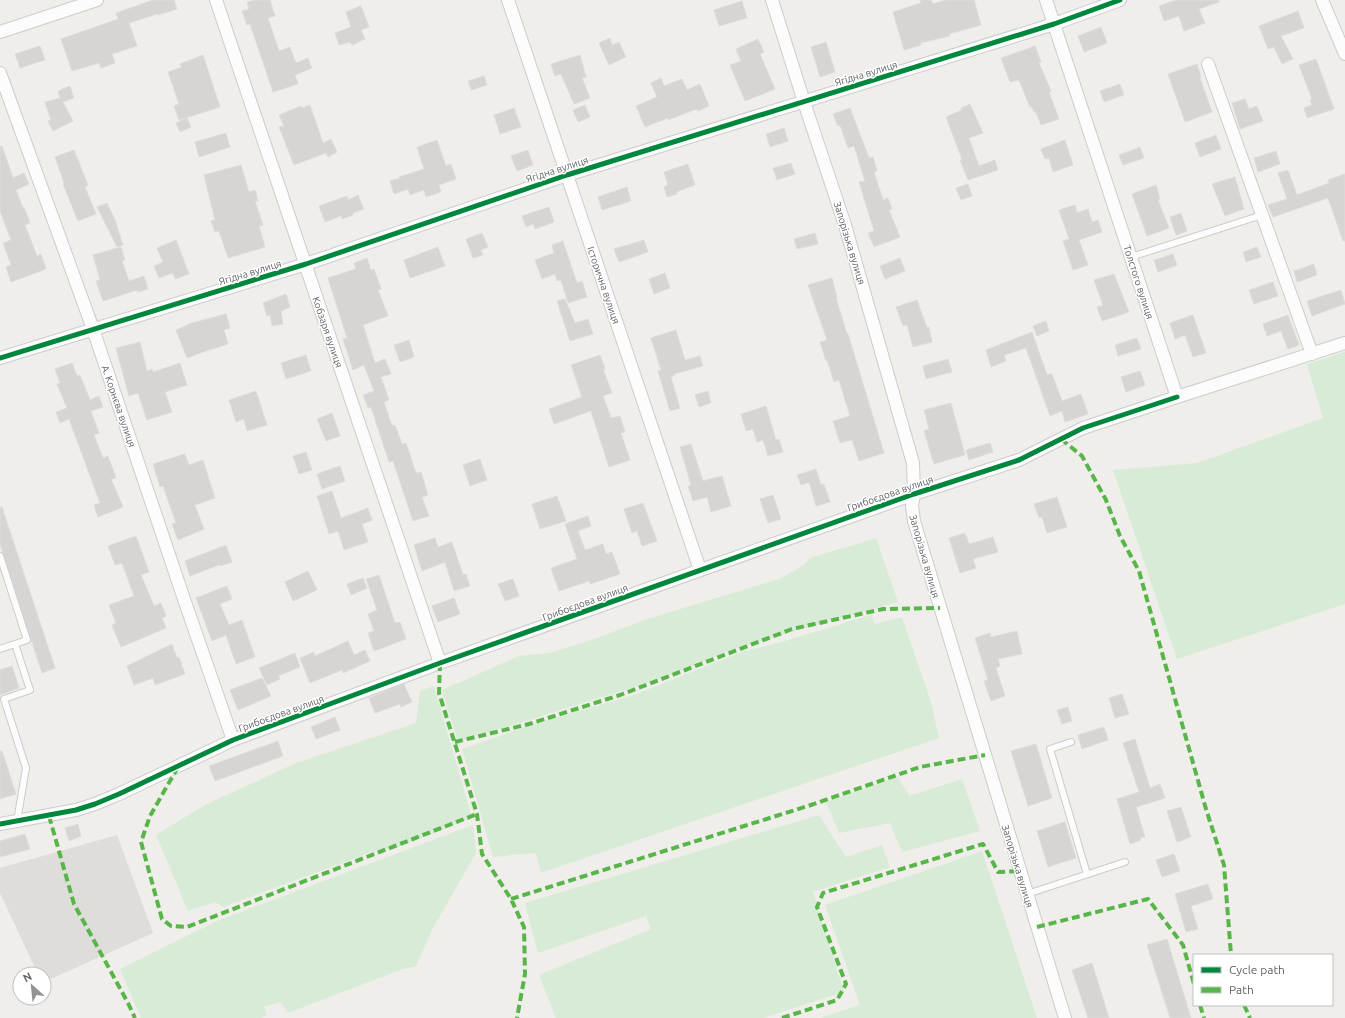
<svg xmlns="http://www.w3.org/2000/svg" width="1345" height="1018" font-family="Ubuntu,sans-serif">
<rect width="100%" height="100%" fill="#efeeea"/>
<!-- industrial -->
<path fill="#dfddda" d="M 117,835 L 153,933 L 44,982 L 44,974 L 38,974 L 0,893 L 0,868 Z"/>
<!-- green -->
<path fill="#d8ebd6" d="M 1345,352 L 1345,604 L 1177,659 L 1113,470 L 1197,463 L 1323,418 L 1307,364 Z
M 876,538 L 898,602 L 739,647 L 663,678 L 458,742 L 442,690 L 519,656 L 549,653 L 592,640 L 644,620 L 779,579 L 803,566 L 810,558 Z
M 871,615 L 875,624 L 902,617 L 933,708 C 934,718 937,728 939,738 L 541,873 L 536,853 L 493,857 L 462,749 L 540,722 L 634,695 L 744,651 L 771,645 Z
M 434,686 L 472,818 L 393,849 L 380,849 L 223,907 L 215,902 L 188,911 L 156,835 L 205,805 L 296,763 L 416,723 L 420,691 Z
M 898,777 L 909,796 L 962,779 L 980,831 L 902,852 L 890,823 L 839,833 L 826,802 Z
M 819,815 L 846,857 L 882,845 L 890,867 L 813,892 L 844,992 L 763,1018 L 556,1018 L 539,975 L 651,929 L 646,916 L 538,953 L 525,903 Z
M 473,825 L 476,853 L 433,928 L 416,966 L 400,970 L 288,1013 L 280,1002 L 264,1007 L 267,1015 L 260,1018 L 141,1018 L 120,969 L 219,920 Z
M 982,851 L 1037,1018 L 820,1018 L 860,1005 L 825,905 Z"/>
<!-- building -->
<path fill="#d6d5d3" stroke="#deddd9" d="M 153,0 L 174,0 L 177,9 L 158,15 L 157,14 L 129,23 L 137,46 L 112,54 L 115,63 L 101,68 L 99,63 L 72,71 L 61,39 L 118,19 L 116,13 Z
M 255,0 L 270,0 L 275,16 L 268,18 L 279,51 L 290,47 L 296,63 L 308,58 L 312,68 L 295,75 L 298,84 L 273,92 L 250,24 L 247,25 L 242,11 L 249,9 L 247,2 Z
M 920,0 L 931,0 L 933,4 L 946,0 L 974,0 L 981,25 L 949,34 L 950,36 L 920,43 L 921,45 L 904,50 L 893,12 L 921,3 Z
M 1176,0 L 1219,0 L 1219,2 L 1199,9 L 1205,23 L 1184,31 L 1179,16 L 1164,21 L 1159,6 Z
M 742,1 L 747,18 L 719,26 L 714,10 Z
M 361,6 L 369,27 L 361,30 L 365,39 L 352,45 L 350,42 L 339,45 L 335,33 L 351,27 L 346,12 Z
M 1298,11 L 1304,28 L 1281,36 L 1293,59 L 1282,64 L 1274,47 L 1268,49 L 1259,26 Z
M 1101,27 L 1107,43 L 1084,52 L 1078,36 Z
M 610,38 L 612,45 L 619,42 L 626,57 L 609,65 L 599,43 Z
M 758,39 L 764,52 L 760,54 L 775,89 L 745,101 L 730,65 L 741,61 L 736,49 Z
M 826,42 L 835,72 L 820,77 L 811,47 Z
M 40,46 L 45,60 L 20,68 L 15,54 Z
M 1035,46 L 1041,62 L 1039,63 L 1051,91 L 1049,92 L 1059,119 L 1041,125 L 1036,112 L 1034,112 L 1032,107 L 1030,107 L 1019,80 L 1010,82 L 1001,58 Z
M 203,55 L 220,107 L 179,120 L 174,106 L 179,104 L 168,72 L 182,67 L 180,64 Z
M 580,55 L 586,77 L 582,78 L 590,98 L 574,104 L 561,74 L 555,76 L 551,64 Z
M 1316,59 L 1334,109 L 1307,118 L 1304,108 L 1312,105 L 1310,100 L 1312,99 L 1299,65 Z
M 1197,64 L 1201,77 L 1200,78 L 1212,112 L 1185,122 L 1168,74 Z
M 484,76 L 487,85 L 471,90 L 468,81 Z
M 661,78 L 664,86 L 682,79 L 687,90 L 700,84 L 709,106 L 698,111 L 697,109 L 668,120 L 668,118 L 645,127 L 636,106 L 657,97 L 651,83 Z
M 1120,84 L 1124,95 L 1104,102 L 1100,91 Z
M 70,86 L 74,98 L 63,102 L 73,121 L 53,131 L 48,121 L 51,120 L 45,102 L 60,98 L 58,91 Z
M 1245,99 L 1249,109 L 1257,106 L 1263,121 L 1240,129 L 1232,103 Z
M 970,104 L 983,133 L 969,138 L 979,166 L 995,160 L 998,170 L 968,180 L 960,160 L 962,159 L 946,117 L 962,110 L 961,108 Z
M 310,105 L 323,143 L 331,139 L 337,152 L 328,157 L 326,153 L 294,165 L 279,127 L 284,126 L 279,115 L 301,106 L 302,108 Z
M 585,105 L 590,117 L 578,122 L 573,110 Z
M 514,108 L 521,127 L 500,134 L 494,115 Z
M 850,108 L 869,158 L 873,157 L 877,171 L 874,172 L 883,200 L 888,198 L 892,209 L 889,210 L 900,237 L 874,247 L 868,233 L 874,231 L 859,182 L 865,181 L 854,146 L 848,148 L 840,125 L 838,126 L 833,114 Z
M 187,118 L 191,127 L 180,132 L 176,123 Z
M 784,128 L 788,141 L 770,147 L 766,134 Z
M 226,133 L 230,147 L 199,157 L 195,142 Z
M 1216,135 L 1221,149 L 1200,157 L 1195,143 Z
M 437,140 L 446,166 L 451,164 L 456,179 L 439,185 L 441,192 L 426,197 L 424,190 L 410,195 L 408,189 L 394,194 L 390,181 L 400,178 L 399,177 L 424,169 L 417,147 Z
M 1065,140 L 1073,165 L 1053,172 L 1049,158 L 1045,159 L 1041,149 Z
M 0,146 L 2,146 L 13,178 L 24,173 L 29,184 L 16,190 L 23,208 L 24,207 L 30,223 L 25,225 L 37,256 L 41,254 L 46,269 L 11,282 L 6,267 L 11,265 L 3,243 L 11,240 L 0,211 Z
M 1140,147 L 1144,158 L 1123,165 L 1119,155 Z
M 74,150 L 88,185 L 85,187 L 96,214 L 78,221 L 63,184 L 64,183 L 55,157 Z
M 528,150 L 533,165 L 517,171 L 511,156 Z
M 1276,151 L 1280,164 L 1258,172 L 1254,158 Z
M 791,163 L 795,174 L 777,180 L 773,168 Z
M 688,164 L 695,185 L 676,192 L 677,194 L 667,197 L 664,187 L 668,185 L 664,172 Z
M 241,165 L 249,192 L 255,190 L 258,201 L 255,201 L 263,225 L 259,226 L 265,247 L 228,258 L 219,231 L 215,232 L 211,221 L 215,220 L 204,175 Z
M 1288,170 L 1297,195 L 1329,183 L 1328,180 L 1345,174 L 1345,241 L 1343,241 L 1328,198 L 1273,217 L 1268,205 L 1287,199 L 1278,173 Z
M 1235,177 L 1244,209 L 1225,216 L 1212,184 Z
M 968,184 L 972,196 L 961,200 L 956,188 Z
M 1156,185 L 1160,199 L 1158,200 L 1169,228 L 1147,236 L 1132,194 Z
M 627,187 L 631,201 L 602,210 L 598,197 Z
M 358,195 L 364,209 L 353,213 L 353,215 L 342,219 L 341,216 L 325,222 L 319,206 L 347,196 L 348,200 Z
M 107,203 L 115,220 L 123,245 L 117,247 L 97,207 Z
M 1075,205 L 1077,213 L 1088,209 L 1092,222 L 1098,220 L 1102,232 L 1079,240 L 1088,265 L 1073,270 L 1063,241 L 1069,239 L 1059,210 Z
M 549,207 L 554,222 L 535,229 L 533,224 L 526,227 L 522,216 Z
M 1181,213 L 1187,231 L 1176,235 L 1170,217 Z
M 482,233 L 488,247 L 481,250 L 483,255 L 473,258 L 466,239 Z
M 815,233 L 818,244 L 797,249 L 794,239 Z
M 176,240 L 189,274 L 175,279 L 173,273 L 159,278 L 154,266 L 163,262 L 157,248 Z
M 644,240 L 648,252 L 619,262 L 614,249 Z
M 563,241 L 577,283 L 582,281 L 587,297 L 568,303 L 561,280 L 557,281 L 555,274 L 542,279 L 535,260 L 554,253 L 552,245 Z
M 121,247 L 125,260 L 122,261 L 129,281 L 144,276 L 148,289 L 137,292 L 137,290 L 103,301 L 96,281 L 100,280 L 93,255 Z
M 438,247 L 445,266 L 410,278 L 404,260 Z
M 1257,247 L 1261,257 L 1246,262 L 1243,252 Z
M 1173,254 L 1177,265 L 1158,272 L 1154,260 Z
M 367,258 L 371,270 L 374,269 L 381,289 L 378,290 L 388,316 L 363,325 L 375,363 L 385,359 L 391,374 L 381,377 L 389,400 L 384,402 L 392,426 L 395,425 L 402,444 L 406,443 L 416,473 L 421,472 L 428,495 L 422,497 L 429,516 L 413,521 L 393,461 L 389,462 L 371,407 L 368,408 L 363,395 L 374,391 L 364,365 L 353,370 L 343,339 L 347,338 L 328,278 L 356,269 L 354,263 Z
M 900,258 L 905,271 L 885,279 L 880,266 Z
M 1314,264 L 1317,275 L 1297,282 L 1294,271 Z
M 665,273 L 670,288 L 654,294 L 649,279 Z
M 1114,274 L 1129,312 L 1102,321 L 1097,307 L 1103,305 L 1094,280 Z
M 832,278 L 837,298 L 836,298 L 847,334 L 848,334 L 884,453 L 859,461 L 852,440 L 840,443 L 833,421 L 850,416 L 839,380 L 834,382 L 827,360 L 826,361 L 820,342 L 827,340 L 808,285 Z
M 1273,282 L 1278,296 L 1254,304 L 1249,290 Z
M 1341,290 L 1345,304 L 1312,316 L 1307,301 Z
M 286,294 L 290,307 L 281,311 L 283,324 L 272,326 L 270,315 L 267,316 L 263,303 Z
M 565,299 L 575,323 L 588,319 L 593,334 L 570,341 L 557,301 Z
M 917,300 L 927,328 L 929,327 L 932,342 L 913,347 L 907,325 L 903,326 L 896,307 Z
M 226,314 L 230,328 L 224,330 L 228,344 L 206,351 L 187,358 L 176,330 L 192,323 Z
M 1193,315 L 1206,353 L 1193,357 L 1185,335 L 1175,339 L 1170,323 Z
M 1288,315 L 1299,345 L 1288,349 L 1281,331 L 1267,336 L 1263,324 Z
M 1046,321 L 1049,331 L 1037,336 L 1033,326 Z
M 676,330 L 685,360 L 700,356 L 703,366 L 674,374 L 675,375 L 671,377 L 680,408 L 670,411 L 658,371 L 661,370 L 651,338 Z
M 1032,332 L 1047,375 L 1052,374 L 1062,401 L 1081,394 L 1088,414 L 1065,422 L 1062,411 L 1050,416 L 1026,348 L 1004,355 L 1006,361 L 991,367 L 986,350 Z
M 1137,338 L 1141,349 L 1118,356 L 1115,345 Z
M 409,340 L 414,357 L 400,362 L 394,345 Z
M 140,342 L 147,371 L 152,369 L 153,372 L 180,363 L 187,385 L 165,392 L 172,412 L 147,420 L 138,393 L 129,396 L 116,348 Z
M 306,355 L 311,371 L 286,379 L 281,363 Z
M 600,355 L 605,369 L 603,369 L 612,393 L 603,396 L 611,418 L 620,416 L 625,432 L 621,433 L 630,460 L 609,467 L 591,411 L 554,424 L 549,409 L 582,397 L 571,365 Z
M 948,359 L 952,372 L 926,379 L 923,366 Z
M 72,363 L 77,376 L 80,375 L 90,400 L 99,396 L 103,407 L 91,411 L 99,433 L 94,435 L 103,458 L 108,456 L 116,478 L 111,479 L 123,507 L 98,517 L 94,505 L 100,503 L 69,419 L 60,423 L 56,412 L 67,408 L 57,384 L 60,383 L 55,369 Z
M 1140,371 L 1145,385 L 1126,392 L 1121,377 Z
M 256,391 L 267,425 L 247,431 L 244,419 L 236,422 L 229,400 Z
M 708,391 L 711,403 L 699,407 L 695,395 Z
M 951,403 L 965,455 L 934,464 L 924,431 L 929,429 L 924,410 Z
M 766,406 L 776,440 L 779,439 L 783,452 L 768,456 L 763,440 L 757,442 L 753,429 L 746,431 L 741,414 Z
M 332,413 L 340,436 L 326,441 L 317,419 Z
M 990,443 L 993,452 L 969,460 L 966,450 Z
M 691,444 L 703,481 L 722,476 L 731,506 L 711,512 L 707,497 L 693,501 L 688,486 L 691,485 L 680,447 Z
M 306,452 L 312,470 L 299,474 L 293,456 Z
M 185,454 L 189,465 L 203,460 L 215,498 L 195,505 L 204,529 L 178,540 L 172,524 L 176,523 L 163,486 L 160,487 L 153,464 Z
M 480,459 L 487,480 L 470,486 L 463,465 Z
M 340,466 L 345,481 L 322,489 L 317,474 Z
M 816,469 L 821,485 L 824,484 L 830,502 L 816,506 L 809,482 L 801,485 L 797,475 Z
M 332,491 L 341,518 L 368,508 L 372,520 L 362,524 L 368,542 L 344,550 L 338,531 L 329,534 L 317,496 Z
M 773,495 L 781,519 L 768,523 L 760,499 Z
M 557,496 L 566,521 L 540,529 L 532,504 Z
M 1057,497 L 1067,527 L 1047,533 L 1042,517 L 1039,518 L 1034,504 Z
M 643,503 L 657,541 L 642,546 L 637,531 L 632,533 L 624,509 Z
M 0,507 L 2,507 L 55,668 L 42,673 L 0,544 Z
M 588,516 L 591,526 L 578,531 L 585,550 L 603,544 L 606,554 L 612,552 L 620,574 L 590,584 L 589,581 L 559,591 L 551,568 L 577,559 L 565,524 Z
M 965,533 L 969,544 L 993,537 L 998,552 L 973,559 L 976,568 L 960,573 L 949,538 Z
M 136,536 L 149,572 L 141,575 L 154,606 L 161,603 L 166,616 L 162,618 L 166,628 L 121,647 L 112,625 L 116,623 L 109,605 L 134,596 L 122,563 L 115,565 L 108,546 Z
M 435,538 L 438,547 L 452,542 L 463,575 L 466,574 L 470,586 L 454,591 L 445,562 L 422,571 L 414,545 Z
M 226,545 L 232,562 L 220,566 L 219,565 L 190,576 L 185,561 Z
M 308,571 L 317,590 L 293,601 L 285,582 Z
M 379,575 L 395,623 L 400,622 L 406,639 L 374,651 L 368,633 L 374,631 L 368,614 L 377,610 L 366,579 Z
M 363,578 L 367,588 L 351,595 L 347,584 Z
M 513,579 L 519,596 L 505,601 L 498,584 Z
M 227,586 L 232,599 L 220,604 L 229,625 L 242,620 L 255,657 L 236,664 L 226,635 L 212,641 L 196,598 Z
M 454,598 L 460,614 L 438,622 L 432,606 Z
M 1017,631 L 1022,654 L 998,659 L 1000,666 L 996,668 L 1005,696 L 991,701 L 984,681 L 988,680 L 975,638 L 990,633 L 991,637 Z
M 348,641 L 354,655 L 365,650 L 370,661 L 343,673 L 342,670 L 310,683 L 300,658 L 314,652 L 315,656 Z
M 172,644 L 177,658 L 179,657 L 185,674 L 155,685 L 153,678 L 134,685 L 127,666 Z
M 295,653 L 300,667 L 278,676 L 280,679 L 267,685 L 259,668 Z
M 12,666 L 19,688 L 0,695 L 0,670 Z
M 262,678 L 271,696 L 238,710 L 230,690 Z
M 404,684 L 412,702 L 401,707 L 400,704 L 375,713 L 369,698 Z
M 1122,694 L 1129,714 L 1115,718 L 1109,698 Z
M 1068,707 L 1072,721 L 1062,724 L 1057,710 Z
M 335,717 L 340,730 L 316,739 L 311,727 Z
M 1104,727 L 1108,740 L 1082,749 L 1078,735 Z
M 1135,739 L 1150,788 L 1160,784 L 1165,798 L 1136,807 L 1145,837 L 1140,838 L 1141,840 L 1130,844 L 1117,799 L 1139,792 L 1123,743 Z
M 278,741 L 283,756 L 215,781 L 209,766 Z
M 1036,744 L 1052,798 L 1028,806 L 1011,751 Z
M 0,751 L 2,751 L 16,794 L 0,799 Z
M 1181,807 L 1191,837 L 1177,842 L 1167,811 Z
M 1065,822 L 1076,858 L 1048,867 L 1037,831 Z
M 78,824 L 81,836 L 69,841 L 65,828 Z
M 25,834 L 30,849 L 0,857 L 0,841 Z
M 1174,854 L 1180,871 L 1162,877 L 1156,860 Z
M 1208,884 L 1213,899 L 1191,906 L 1198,929 L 1186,932 L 1175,894 Z
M 1167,939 L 1191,1018 L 1170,1018 L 1147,945 Z
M 1092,963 L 1109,1018 L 1088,1018 L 1072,970 Z"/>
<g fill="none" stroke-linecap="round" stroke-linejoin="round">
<!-- service casing -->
<g stroke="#cbcccc" stroke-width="8">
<path id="service" d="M 1131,257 L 1262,215
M 0,556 L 27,640 L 15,644
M 0,649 L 15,644 L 30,690 L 4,699 L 26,768 L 17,821
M 1071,742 L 1050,749 L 1087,874
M 1027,894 L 1125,862"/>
</g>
<!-- minor casing -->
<g stroke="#cbcccc" stroke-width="14">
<path id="minor" d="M 216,0 L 440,663
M 508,0 L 700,570
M 772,0 L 804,102 L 845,225 L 913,463 L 914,494 L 912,506 L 914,521 L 1065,1018
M 1046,0 L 1177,397 L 1345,343
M 1322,0 L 1345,54
M 0,32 L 97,0
M 1208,64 L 1312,354
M 0,73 L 93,329 L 185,602 L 233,740
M 0,358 L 306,264 L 567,175 L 1054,24 L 1120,0
M 0,824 L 76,810 L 95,804 L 119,794 L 233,740 L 440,663 L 914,494 L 1019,460 L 1083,428 L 1177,397"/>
</g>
<!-- service -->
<use href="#service" stroke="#fdfcfc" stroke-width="6"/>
<!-- minor -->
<use href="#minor" stroke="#fdfcfc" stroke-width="12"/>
<!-- quiet -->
<path stroke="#58b549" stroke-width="4" stroke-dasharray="8 4" stroke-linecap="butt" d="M 1061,439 L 1082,456 L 1106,500 L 1120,536 L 1139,571 L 1206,809 L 1224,865 L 1231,955
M 440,663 L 439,693 L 477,814 L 482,854 L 511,899 L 524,927 L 525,974 L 517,1018
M 455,742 L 529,724 L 620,695 L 792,629 L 883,609 L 940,608
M 178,767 L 150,816 L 141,842 L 162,919 L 171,926 L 187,927 L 477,814
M 49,816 L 74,904 L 128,1003 L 135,1018
M 511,899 L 808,806 L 920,767 L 985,755
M 1037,927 L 1148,899 L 1183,945 L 1194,984
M 1200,1005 L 1204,1018
M 1244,1005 L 1250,1018
M 782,1018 L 837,1000 L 846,984 L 817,907 L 823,893 L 983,844 L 998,872 L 1020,871"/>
<!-- cycleway casing -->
<g stroke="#fff" stroke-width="8">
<path id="cycleway" d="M 0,358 L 306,264 L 567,175 L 1054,24 L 1120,0
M 0,824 L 76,810 L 95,804 L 119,794 L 233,740 L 440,663 L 914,494 L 1019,460 L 1083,428 L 1177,397"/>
</g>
<!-- cycleway -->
<use href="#cycleway" stroke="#00873e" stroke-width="5"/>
</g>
<g text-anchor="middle" stroke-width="3" stroke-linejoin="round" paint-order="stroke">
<!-- street labels -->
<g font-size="10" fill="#5f6368" stroke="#fff">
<text transform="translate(866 73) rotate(-17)" y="4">Ягідна вулиця</text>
<text transform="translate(557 169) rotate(-18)" y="4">Ягідна вулиця</text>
<text transform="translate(850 243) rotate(73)" y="4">Запорізька вулиця</text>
<text transform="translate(250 272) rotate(-17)" y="4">Ягідна вулиця</text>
<text transform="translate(1139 282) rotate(72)" y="4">Толстого вулиця</text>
<text transform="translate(604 285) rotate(71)" y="4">Історична вулиця</text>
<text transform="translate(328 332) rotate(71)" y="4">Кобзаря вулиця</text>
<text transform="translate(119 406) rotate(71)" y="4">А. Корнєва вулиця</text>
<text transform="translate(890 493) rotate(-19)" y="4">Грибоєдова вулиця</text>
<text transform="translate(925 556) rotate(74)" y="4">Запорізька вулиця</text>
<text transform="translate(585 602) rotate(-20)" y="4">Грибоєдова вулиця</text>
<text transform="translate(281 713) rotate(-20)" y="4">Грибоєдова вулиця</text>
<text transform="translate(1018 866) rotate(73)" y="4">Запорізька вулиця</text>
</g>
</g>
<!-- legend -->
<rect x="1193" y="954" width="140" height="52" fill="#ffffff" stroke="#bfc1c3"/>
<rect x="1201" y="967" width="20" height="6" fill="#00873e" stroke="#bfc1c3"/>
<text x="1229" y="974" font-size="12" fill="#5f6368">Cycle path</text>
<rect x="1201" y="987" width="20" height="6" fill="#58b549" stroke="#bfc1c3"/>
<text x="1229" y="994" font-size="12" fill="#5f6368">Path</text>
<!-- north arrow -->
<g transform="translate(32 986) rotate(333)"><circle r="19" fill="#ffffff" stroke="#bfc1c3"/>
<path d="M0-3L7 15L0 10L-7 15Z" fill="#919496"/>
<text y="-6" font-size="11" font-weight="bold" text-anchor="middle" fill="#5f6368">N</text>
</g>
</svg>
